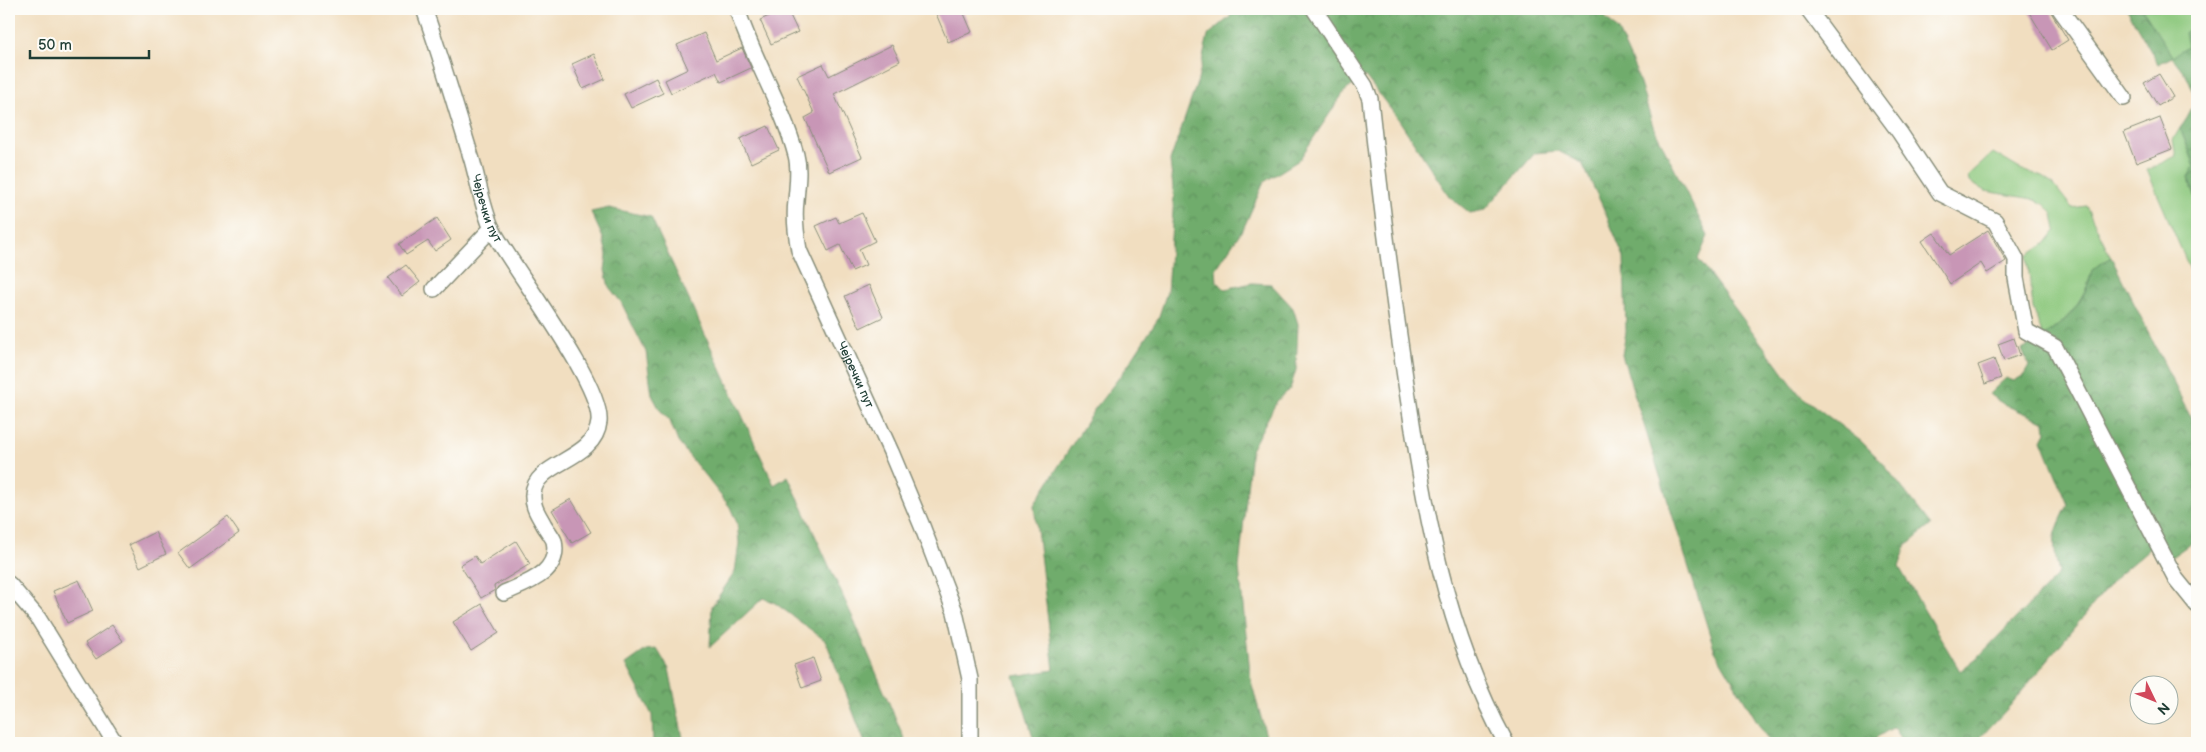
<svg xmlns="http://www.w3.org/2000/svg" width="2206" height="752" font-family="'Balsamiq Sans',sans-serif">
<defs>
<pattern id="forest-crowns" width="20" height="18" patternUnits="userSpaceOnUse" patternTransform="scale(1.25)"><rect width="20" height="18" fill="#70ac6c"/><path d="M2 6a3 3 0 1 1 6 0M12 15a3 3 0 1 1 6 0" fill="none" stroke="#5b8d5a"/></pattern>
</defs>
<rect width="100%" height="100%" fill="#fdfcf7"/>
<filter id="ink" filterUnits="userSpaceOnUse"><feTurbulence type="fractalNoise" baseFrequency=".02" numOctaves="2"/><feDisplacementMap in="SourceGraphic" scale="10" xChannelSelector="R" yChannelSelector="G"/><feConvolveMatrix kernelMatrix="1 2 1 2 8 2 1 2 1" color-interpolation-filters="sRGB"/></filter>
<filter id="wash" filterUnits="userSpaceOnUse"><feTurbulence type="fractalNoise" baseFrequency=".0096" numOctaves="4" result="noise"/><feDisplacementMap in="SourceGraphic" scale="20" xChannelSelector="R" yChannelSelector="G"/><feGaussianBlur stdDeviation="1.12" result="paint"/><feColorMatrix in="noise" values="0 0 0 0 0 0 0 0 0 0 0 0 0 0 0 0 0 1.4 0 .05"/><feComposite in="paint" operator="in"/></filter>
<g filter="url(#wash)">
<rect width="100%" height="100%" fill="#f1dec0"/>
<!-- grass -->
<path fill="#8bc77c" stroke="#558258" d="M 2142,9 L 2197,9 L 2197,26 L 2191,26 L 2188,46 L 2172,57 Z
M 2180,128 L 2195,166 L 2188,177 L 2197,202 L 2197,286 L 2147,170 L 2176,156 L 2173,140 Z
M 1993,153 L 2020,169 L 2042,177 L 2054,185 L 2072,208 L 2086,206 L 2111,257 L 2092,270 C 2084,303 2069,318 2043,337 L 2033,308 L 2027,256 L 2045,244 L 2056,230 L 2053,214 L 2044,204 L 2033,199 L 1985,191 L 1969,182 L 1968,176 Z"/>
<!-- forest -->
<path fill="url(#forest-crowns)" stroke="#487450" d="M 1233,9 L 1598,9 L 1618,31 L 1636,71 L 1653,126 L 1708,236 L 1698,259 L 1800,395 L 1862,442 L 1882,462 L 1931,525 L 1906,546 L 1899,567 L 1960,671 L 1979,656 L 2059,574 C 2052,539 2052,537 2068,505 L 2042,440 L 2046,432 L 2045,422 C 2025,412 2005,408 1989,394 L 2006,378 L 2014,381 L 2024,375 L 2029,366 L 2022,350 C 2057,329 2083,312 2092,270 L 2111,257 L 2197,430 L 2197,539 L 2170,558 L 2157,542 L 2115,578 L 2009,707 L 1975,743 L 1904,743 L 1894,727 L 1867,743 L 1770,743 L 1715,651 L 1622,355 L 1626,332 L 1624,257 L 1602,205 L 1582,163 L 1558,151 L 1535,153 L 1485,210 L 1470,213 L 1449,196 L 1399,120 L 1365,76 L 1344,92 L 1299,160 L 1264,182 L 1244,227 L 1216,269 L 1217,282 L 1225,289 L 1252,283 L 1271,284 L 1293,308 L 1298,324 L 1296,370 L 1290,389 L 1277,401 L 1251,450 L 1239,568 L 1251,681 L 1268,743 L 1035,743 L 1014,676 L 1054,670 L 1034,505 L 1094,410 L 1124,371 L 1158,319 L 1167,292 L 1174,197 L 1170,161 L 1198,80 L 1208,35 L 1230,17 Z
M 2127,9 L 2142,9 L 2172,56 L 2188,46 L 2185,33 L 2191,26 L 2197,26 L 2197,202 L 2188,177 L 2195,165 L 2180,128 C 2204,98 2193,83 2172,57 L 2158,64 Z
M 609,208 L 651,217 L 774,485 L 788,476 L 852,616 L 906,743 L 865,743 L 826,641 L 775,603 L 763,598 L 710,647 L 712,606 L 735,572 L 739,543 L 737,523 L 730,507 L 678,442 L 670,421 L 660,410 L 652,395 L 646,352 L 621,302 L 609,287 L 605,270 L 607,255 L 603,238 L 591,212 Z
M 657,649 L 669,669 L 684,743 L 653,743 L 652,715 L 626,664 L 646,650 Z"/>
<g id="blocks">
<!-- building -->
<path fill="#c896b6" d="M 785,9 L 787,9 L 798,32 L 771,44 L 760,20 Z
M 934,9 L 962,9 L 972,32 L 948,42 Z
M 2027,9 L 2049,9 L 2068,40 L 2052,50 Z
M 704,33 L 716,60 L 742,48 L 751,68 L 721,82 L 716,72 L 671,93 L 665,80 L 688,69 L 677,45 Z
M 892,45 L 900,61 L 834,94 L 862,157 L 829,172 L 805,118 L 814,113 L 797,76 L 823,64 L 829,76 Z
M 594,54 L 605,79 L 583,89 L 572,64 Z
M 2159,74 L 2173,97 L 2158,106 L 2144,83 Z
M 656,78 L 663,93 L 631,108 L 624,94 Z
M 2160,118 L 2172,149 L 2136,163 L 2124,132 Z
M 768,126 L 779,150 L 751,163 L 740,139 Z
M 862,213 L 875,241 L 859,249 L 866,265 L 852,271 L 840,245 L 828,251 L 816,226 L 836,217 L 839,223 Z
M 437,218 L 451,240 L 435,251 L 428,241 L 406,255 L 399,244 Z
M 1988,230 L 2006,261 L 1987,273 L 1981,263 L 1950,284 L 1922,241 L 1934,233 L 1949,255 Z
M 406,265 L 420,282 L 402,296 L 388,278 Z
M 869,285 L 883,317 L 860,328 L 845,296 Z
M 2014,338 L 2020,355 L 2004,361 L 1998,344 Z
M 1994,359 L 2001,378 L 1985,384 L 1978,365 Z
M 571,499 L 591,532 L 572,543 L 552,510 Z
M 228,517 L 239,533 L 190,569 L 178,553 Z
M 155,532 L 166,554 L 140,567 L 129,545 Z
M 516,541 L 530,564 L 494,586 L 495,590 L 481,598 L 460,565 L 475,556 L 480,564 Z
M 79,580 L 93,611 L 67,623 L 53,591 Z
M 482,604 L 499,633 L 471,651 L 453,622 Z
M 112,625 L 123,641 L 96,659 L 85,643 Z
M 813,658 L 821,681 L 802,688 L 794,665 Z"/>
</g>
</g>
<g filter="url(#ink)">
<use href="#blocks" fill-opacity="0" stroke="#888e7a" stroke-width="1"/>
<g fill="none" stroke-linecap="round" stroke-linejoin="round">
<!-- street casing -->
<g stroke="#888e7a" stroke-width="18">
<g id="street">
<path id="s1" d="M 424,9 C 442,59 456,109 472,160 C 478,181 483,209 492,229 C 513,269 603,384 599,422 C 595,461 535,461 533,494 C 532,506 538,514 544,525 C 547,530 552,536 554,541 C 561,573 526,583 504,593"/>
<path id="s2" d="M 737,9 C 753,59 782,104 796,155 C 800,170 797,185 796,201 C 794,217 796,234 799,250 L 891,452 L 922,526 L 955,612 L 970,679 L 970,743"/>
<path d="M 1314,9 L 1365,86 L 1370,99 C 1380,194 1392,290 1406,384 C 1425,510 1444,629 1506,743"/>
<path d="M 1808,9 L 1900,133 L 1940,193 L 1995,221 L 2016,259 L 2016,278 L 2026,331 L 2055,347 L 2176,579 L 2197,605"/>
<path d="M 2060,9 L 2124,98"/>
<path d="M 434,289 L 492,228"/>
<path d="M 9,584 L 38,618 L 115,743"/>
</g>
</g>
<!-- street -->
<use href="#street" stroke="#fff" stroke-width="15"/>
</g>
</g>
<g text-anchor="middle" stroke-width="4" stroke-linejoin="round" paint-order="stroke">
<!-- street labels -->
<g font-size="12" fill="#1f3d34" stroke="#fdfcf7">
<text dy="4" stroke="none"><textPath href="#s1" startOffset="209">Чејречки пут</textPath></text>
<text dy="4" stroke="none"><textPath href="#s2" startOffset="390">Чејречки пут</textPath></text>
</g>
</g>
<!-- margin -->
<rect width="2206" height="752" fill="none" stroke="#fdfcf7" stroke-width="30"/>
<!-- north arrow -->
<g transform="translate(2154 700) rotate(133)"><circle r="24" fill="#fdfcf7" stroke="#a4b0a9"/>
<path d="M0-4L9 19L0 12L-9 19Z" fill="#d1495b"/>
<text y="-8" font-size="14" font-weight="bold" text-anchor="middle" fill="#1f3d34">N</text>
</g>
<!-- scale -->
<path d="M30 50v8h119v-8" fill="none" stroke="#1f3d34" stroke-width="2.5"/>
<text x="38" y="50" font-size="15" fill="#1f3d34" stroke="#fdfcf7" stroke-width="4" paint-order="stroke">50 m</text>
</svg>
